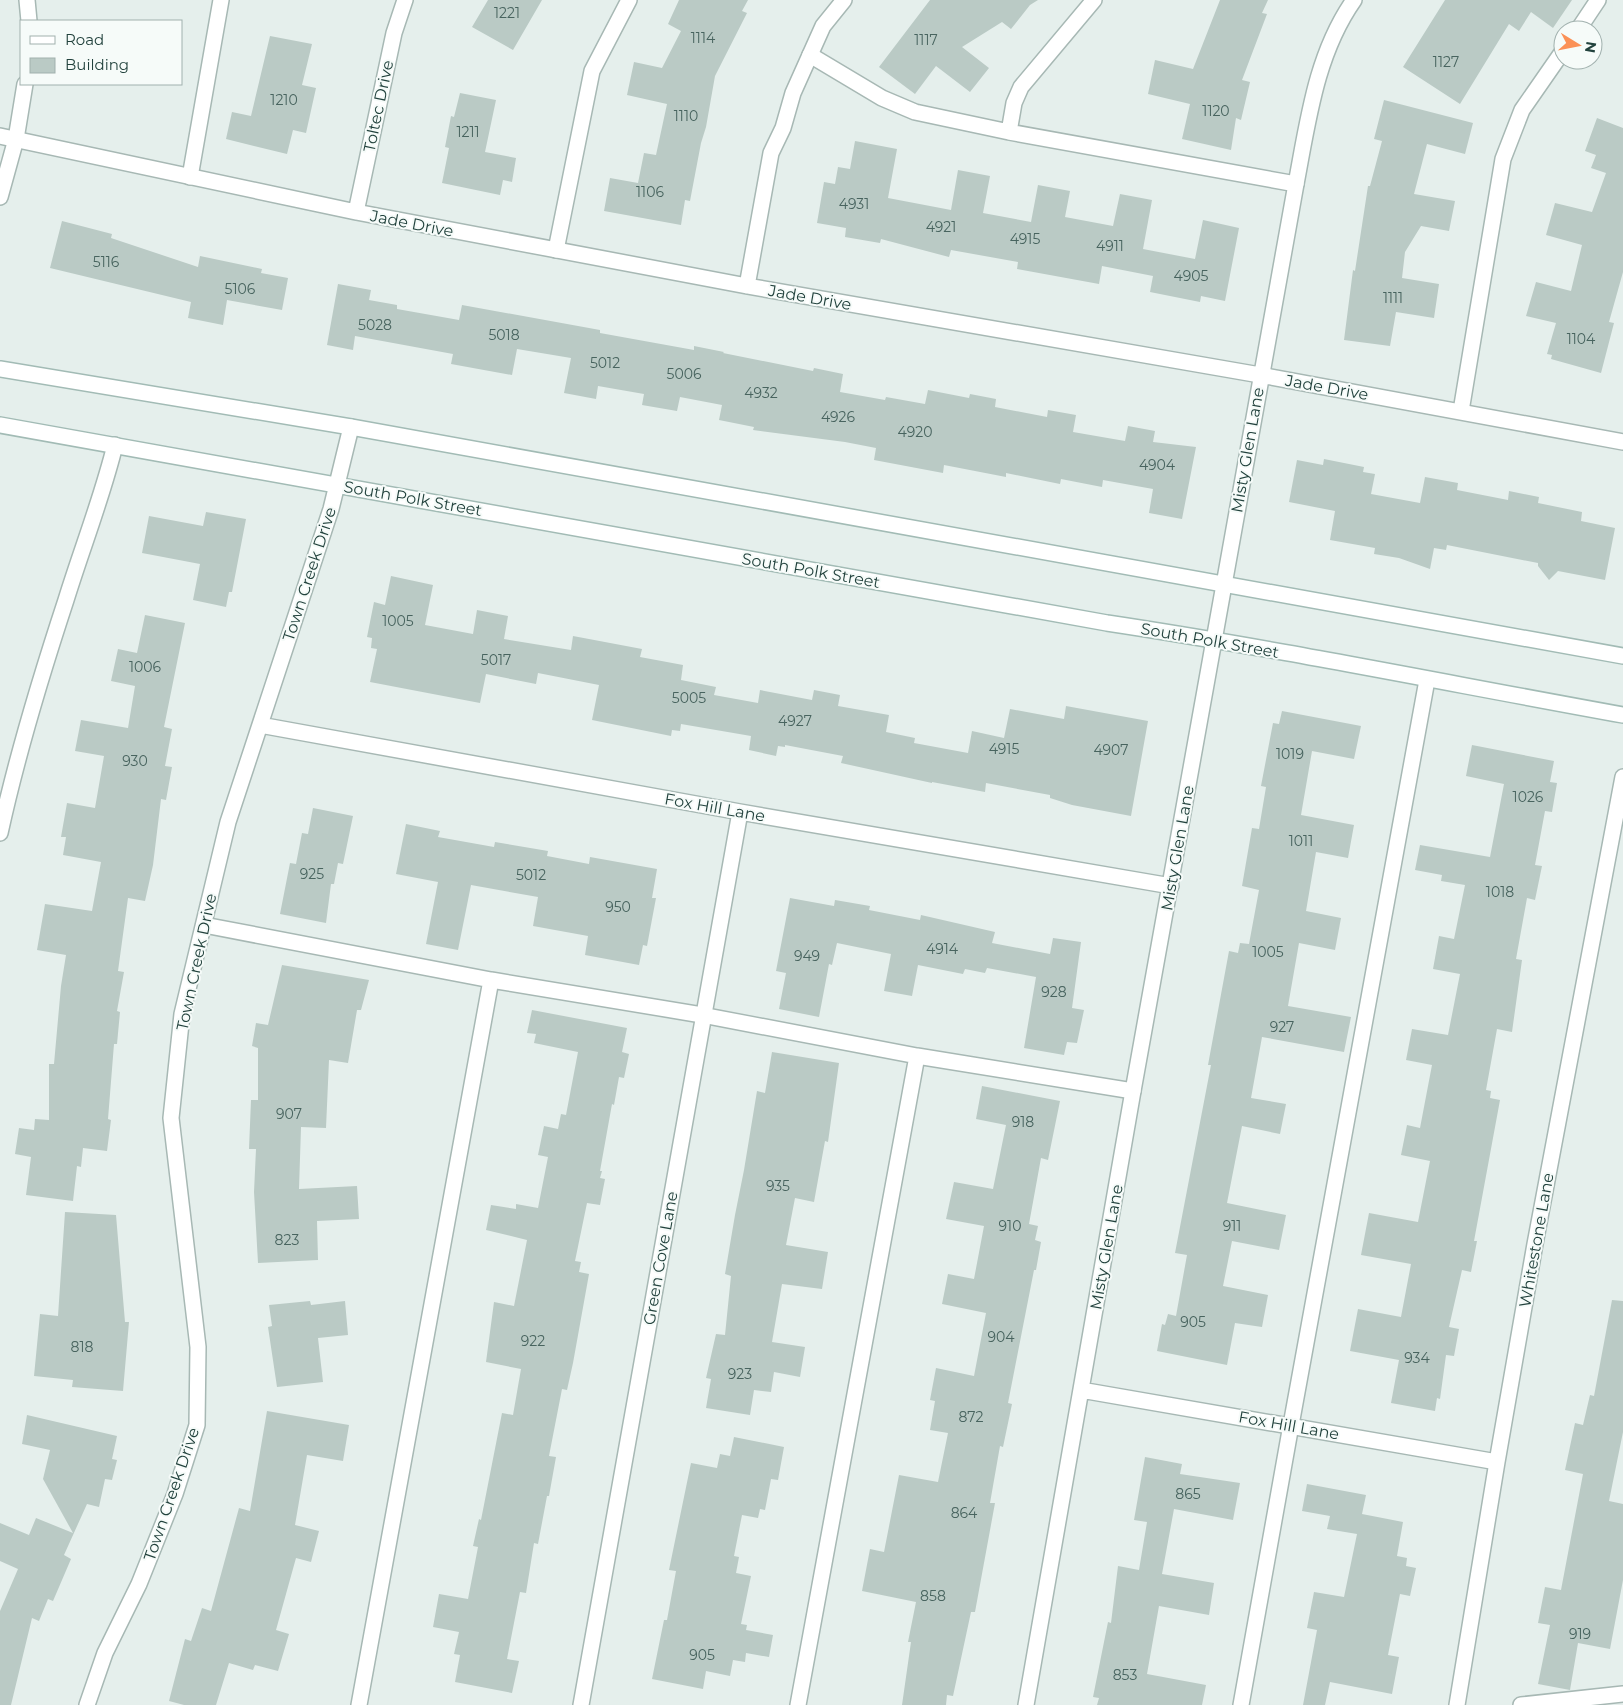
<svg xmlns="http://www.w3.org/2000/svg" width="1623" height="1705" font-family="Montserrat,sans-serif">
<rect width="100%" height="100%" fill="#e5efec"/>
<!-- building -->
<path fill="#bacac5" d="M 488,0 L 542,0 L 513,50 L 472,27 Z
M 679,0 L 748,0 L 742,11 L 747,13 L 715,76 L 706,127 L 701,143 L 690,201 L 685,200 L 681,225 L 604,211 L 610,178 L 638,183 L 644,153 L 656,155 L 667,104 L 627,95 L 634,62 L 662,68 L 681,31 L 668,24 Z
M 930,0 L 1038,0 L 1030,5 L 1011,29 L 1002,22 L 962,47 L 989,68 L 970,92 L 936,66 L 915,94 L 879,67 Z
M 1220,0 L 1268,0 L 1262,13 L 1267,14 L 1242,80 L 1250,82 L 1241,120 L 1236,118 L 1231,150 L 1182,139 L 1190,104 L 1148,94 L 1155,60 L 1193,69 Z
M 1445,0 L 1572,0 L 1553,28 L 1531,12 L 1519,31 L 1509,24 L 1460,104 L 1403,67 Z
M 270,36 L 312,44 L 302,85 L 316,88 L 306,133 L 293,130 L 287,154 L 226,139 L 232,112 L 251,116 Z
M 460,93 L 496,100 L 485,152 L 516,158 L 512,182 L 503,180 L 500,195 L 442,183 L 449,148 L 445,147 L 451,116 L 454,117 Z
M 1384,100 L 1473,123 L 1465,154 L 1427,144 L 1414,194 L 1455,201 L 1449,231 L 1421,226 L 1405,252 L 1402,278 L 1439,284 L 1434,318 L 1396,312 L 1390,346 L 1344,340 L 1353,270 L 1355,271 L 1368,186 L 1370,186 L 1382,141 L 1374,139 Z
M 1597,118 L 1623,128 L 1623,272 L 1609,322 L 1614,323 L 1601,373 L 1551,359 L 1552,355 L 1547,354 L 1556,323 L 1526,316 L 1536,282 L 1571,291 L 1582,245 L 1546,235 L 1555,203 L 1592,212 L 1606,173 L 1591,168 L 1596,155 L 1585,151 Z
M 855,141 L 897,149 L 888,198 L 951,210 L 958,170 L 990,176 L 983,213 L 1031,222 L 1038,185 L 1070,191 L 1065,217 L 1113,226 L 1120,194 L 1152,200 L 1143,249 L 1195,259 L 1203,220 L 1239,228 L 1225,301 L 1201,296 L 1200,302 L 1150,292 L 1153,276 L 1102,266 L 1099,284 L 1017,269 L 1018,262 L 951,250 L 949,257 L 881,239 L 880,243 L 845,237 L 846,228 L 817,223 L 824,182 L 835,184 L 838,167 L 850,169 Z
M 62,221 L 112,234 L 111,238 L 198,267 L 200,256 L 262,269 L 261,273 L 288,278 L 282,310 L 227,300 L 223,325 L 188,318 L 191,302 L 50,268 Z
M 338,284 L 371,290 L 369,300 L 397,305 L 397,309 L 459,320 L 462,305 L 600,330 L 600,333 L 694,350 L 694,346 L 724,352 L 723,353 L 813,371 L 814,368 L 843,374 L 840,392 L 885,400 L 886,397 L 925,404 L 928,390 L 969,398 L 970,394 L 996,399 L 995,407 L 1047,417 L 1048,410 L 1076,415 L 1073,432 L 1125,441 L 1128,426 L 1155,431 L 1153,442 L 1196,447 L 1182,519 L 1149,513 L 1153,489 L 1103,480 L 1102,487 L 1061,479 L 1060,484 L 1006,473 L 1006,477 L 944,465 L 943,473 L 874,460 L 876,448 L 845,442 L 753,430 L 754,427 L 719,420 L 722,405 L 680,397 L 677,411 L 642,405 L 644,394 L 598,386 L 596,399 L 564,393 L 571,358 L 517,349 L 512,375 L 451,364 L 453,354 L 355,336 L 353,350 L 327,345 Z
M 1324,459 L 1364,467 L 1363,472 L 1375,474 L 1371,494 L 1420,503 L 1425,477 L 1458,483 L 1457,490 L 1508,500 L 1509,491 L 1539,497 L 1538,503 L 1582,512 L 1581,521 L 1615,528 L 1605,580 L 1558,571 L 1549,580 L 1538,566 L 1538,563 L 1447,545 L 1446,550 L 1434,548 L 1430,569 L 1399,558 L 1374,554 L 1375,548 L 1330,540 L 1335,511 L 1289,502 L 1297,460 L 1323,465 Z
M 206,512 L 246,519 L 232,592 L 229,592 L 226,607 L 193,600 L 200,564 L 142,553 L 149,516 L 203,526 Z
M 391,576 L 433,585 L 425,625 L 473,634 L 477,610 L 508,616 L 504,639 L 571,650 L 573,636 L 642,649 L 640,657 L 683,665 L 681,680 L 716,687 L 714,695 L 758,703 L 760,690 L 812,700 L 814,690 L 840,695 L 838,706 L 889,715 L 886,732 L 915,738 L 914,743 L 968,753 L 972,731 L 1004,738 L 1010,709 L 1064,719 L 1066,706 L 1148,721 L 1131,816 L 1072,805 L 1050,798 L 1050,795 L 986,783 L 985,792 L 932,782 L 932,783 L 841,763 L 843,756 L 785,745 L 785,747 L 778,746 L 776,756 L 749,750 L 751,736 L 681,724 L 680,731 L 672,730 L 671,736 L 592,720 L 599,685 L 538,673 L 536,684 L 486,674 L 480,703 L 370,682 L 377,649 L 371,648 L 372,638 L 367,637 L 374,602 L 385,605 Z
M 145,615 L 185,623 L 164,727 L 172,729 L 165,766 L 172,767 L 166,800 L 161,799 L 153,865 L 145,901 L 128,898 L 118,971 L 124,972 L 117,1011 L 120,1012 L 117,1044 L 114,1044 L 108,1119 L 111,1120 L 107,1151 L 83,1148 L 81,1167 L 77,1166 L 73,1201 L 26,1195 L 31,1157 L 15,1154 L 19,1128 L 34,1130 L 35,1119 L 49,1120 L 49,1064 L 54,1064 L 61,986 L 66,955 L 37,950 L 45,904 L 92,911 L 101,862 L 63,855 L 66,837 L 61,837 L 67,803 L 95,808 L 104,756 L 75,751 L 81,720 L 128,728 L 135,686 L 111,681 L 118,649 L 137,653 Z
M 1282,711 L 1361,726 L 1354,759 L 1312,751 L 1301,815 L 1354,825 L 1348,858 L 1316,852 L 1306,911 L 1341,918 L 1335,950 L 1299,943 L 1288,1006 L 1351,1017 L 1344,1052 L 1262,1037 L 1251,1098 L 1286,1104 L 1280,1134 L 1242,1126 L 1227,1203 L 1286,1215 L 1279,1250 L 1232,1241 L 1223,1286 L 1268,1295 L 1262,1327 L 1235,1323 L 1227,1365 L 1157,1351 L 1162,1324 L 1165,1325 L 1168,1314 L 1176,1316 L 1187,1255 L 1175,1253 L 1211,1065 L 1208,1065 L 1229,951 L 1238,953 L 1240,943 L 1249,944 L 1259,890 L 1242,886 L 1252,828 L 1259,829 L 1266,787 L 1261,786 L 1273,723 L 1279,724 Z
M 1472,745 L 1554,761 L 1550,782 L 1557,783 L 1552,812 L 1545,811 L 1535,865 L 1542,866 L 1535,900 L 1527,898 L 1516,959 L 1522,960 L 1512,1032 L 1497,1029 L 1486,1090 L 1491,1091 L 1490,1098 L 1500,1100 L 1474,1241 L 1477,1241 L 1471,1272 L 1462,1270 L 1449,1327 L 1459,1329 L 1454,1356 L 1446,1355 L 1440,1399 L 1437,1398 L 1435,1411 L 1391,1403 L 1399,1360 L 1350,1351 L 1358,1309 L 1401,1317 L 1411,1264 L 1361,1255 L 1369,1213 L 1418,1222 L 1430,1161 L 1401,1155 L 1407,1125 L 1420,1128 L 1432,1065 L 1406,1060 L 1412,1029 L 1448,1035 L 1460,974 L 1433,969 L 1439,936 L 1454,939 L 1465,885 L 1441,881 L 1442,875 L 1415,870 L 1420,845 L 1490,857 L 1504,784 L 1466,776 Z
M 313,808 L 353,816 L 343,864 L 338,863 L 334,884 L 331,884 L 326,923 L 280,914 L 290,863 L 296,864 L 302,833 L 308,834 Z
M 406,824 L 440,831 L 438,837 L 494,847 L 495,842 L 548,851 L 547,856 L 589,864 L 590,857 L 657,869 L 652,898 L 656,898 L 647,946 L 643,945 L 639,965 L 585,955 L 588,936 L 533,926 L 538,897 L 471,885 L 458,950 L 426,944 L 438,882 L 396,874 Z
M 790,898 L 834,906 L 835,900 L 870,906 L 869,910 L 920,920 L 921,915 L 995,932 L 992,943 L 1050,954 L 1053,938 L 1081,942 L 1072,1008 L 1084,1010 L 1077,1043 L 1067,1042 L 1064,1055 L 1024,1048 L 1036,977 L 987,968 L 985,973 L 965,969 L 963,974 L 918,965 L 912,996 L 884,991 L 891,954 L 837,943 L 832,965 L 829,964 L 819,1017 L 779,1009 L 786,973 L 776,971 Z
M 282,965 L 369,980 L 361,1010 L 357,1010 L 348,1063 L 329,1060 L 326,1128 L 301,1127 L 299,1189 L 357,1186 L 359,1219 L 317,1221 L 318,1260 L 258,1263 L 254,1192 L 256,1149 L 249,1149 L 251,1100 L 258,1100 L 258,1048 L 252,1046 L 256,1023 L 268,1025 Z
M 532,1010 L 627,1028 L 622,1052 L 629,1054 L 624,1078 L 619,1077 L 614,1105 L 612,1104 L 600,1171 L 602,1171 L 600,1178 L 605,1179 L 600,1205 L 587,1203 L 575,1261 L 581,1262 L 579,1272 L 589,1274 L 573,1363 L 567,1390 L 562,1389 L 549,1456 L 556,1457 L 549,1496 L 547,1496 L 538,1544 L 534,1543 L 526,1593 L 520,1592 L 507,1659 L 519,1661 L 512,1693 L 455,1682 L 460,1655 L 454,1654 L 459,1632 L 433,1627 L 439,1594 L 468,1599 L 478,1547 L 473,1546 L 479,1519 L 481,1520 L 502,1413 L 513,1415 L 521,1369 L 486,1362 L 494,1302 L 514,1306 L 527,1240 L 486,1230 L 491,1205 L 516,1209 L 516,1204 L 538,1208 L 548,1157 L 538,1155 L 544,1126 L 558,1129 L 561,1114 L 566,1115 L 578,1052 L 534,1043 L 536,1034 L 527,1033 Z
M 772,1052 L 839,1063 L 828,1142 L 825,1141 L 814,1202 L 795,1198 L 786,1245 L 828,1252 L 822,1289 L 782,1284 L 772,1342 L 805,1347 L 800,1377 L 774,1372 L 771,1392 L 754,1390 L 750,1415 L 706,1408 L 711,1379 L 706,1378 L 716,1334 L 725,1335 L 731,1276 L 725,1274 L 735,1215 L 744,1170 L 757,1091 L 765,1093 Z
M 982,1086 L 1060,1101 L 1048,1160 L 1041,1158 L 1029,1224 L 1038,1226 L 1035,1240 L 1041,1242 L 1036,1270 L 1034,1270 L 1008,1403 L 1012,1404 L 1003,1447 L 1000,1446 L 990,1503 L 995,1503 L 975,1612 L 971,1612 L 953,1696 L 947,1695 L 946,1705 L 902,1705 L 911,1642 L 908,1642 L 916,1602 L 862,1591 L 870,1549 L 884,1552 L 899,1475 L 938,1482 L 948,1433 L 930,1430 L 935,1401 L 930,1400 L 936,1368 L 974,1376 L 986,1313 L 942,1304 L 948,1274 L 974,1279 L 984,1226 L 946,1219 L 954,1182 L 993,1189 L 1006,1125 L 976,1119 Z
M 65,1212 L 116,1215 L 125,1322 L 129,1322 L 123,1391 L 72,1387 L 73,1380 L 34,1376 L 40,1314 L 58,1316 Z
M 1612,1300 L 1623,1301 L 1623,1432 L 1609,1501 L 1623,1504 L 1623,1580 L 1610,1649 L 1578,1643 L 1570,1690 L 1538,1684 L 1550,1625 L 1538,1623 L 1545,1587 L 1561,1590 L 1583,1474 L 1565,1470 L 1575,1423 L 1583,1425 L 1590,1395 L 1594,1396 Z
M 310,1301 L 311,1305 L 345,1301 L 348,1335 L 318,1338 L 323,1382 L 277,1387 L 268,1327 L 272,1326 L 269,1305 Z
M 267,1411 L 349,1425 L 343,1461 L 307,1455 L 295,1525 L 319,1531 L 311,1562 L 296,1558 L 276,1630 L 289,1634 L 278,1671 L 255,1665 L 253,1670 L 229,1663 L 216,1705 L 184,1705 L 169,1701 L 185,1639 L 191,1641 L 202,1608 L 211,1611 L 239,1508 L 250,1511 Z
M 27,1415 L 117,1436 L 112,1459 L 117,1460 L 112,1480 L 105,1479 L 99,1507 L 87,1504 L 64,1555 L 71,1559 L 53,1601 L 48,1599 L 39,1621 L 32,1618 L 11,1705 L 0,1705 L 0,1611 L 18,1569 L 0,1561 L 0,1523 L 29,1535 L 36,1518 L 73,1533 L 43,1479 L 50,1450 L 22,1444 Z
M 734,1437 L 784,1447 L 778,1480 L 771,1479 L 765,1510 L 760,1509 L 758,1518 L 742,1515 L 734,1556 L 739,1557 L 736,1573 L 751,1576 L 741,1624 L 747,1625 L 746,1630 L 773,1635 L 769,1657 L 746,1653 L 745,1662 L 733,1660 L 730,1676 L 706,1671 L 703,1689 L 652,1679 L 664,1620 L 667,1620 L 676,1571 L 669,1570 L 691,1463 L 717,1468 L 720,1454 L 730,1456 Z
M 1145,1457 L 1182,1464 L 1180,1474 L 1240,1483 L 1233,1520 L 1174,1509 L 1162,1574 L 1214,1583 L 1209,1615 L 1159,1606 L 1147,1674 L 1206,1685 L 1202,1705 L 1097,1705 L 1099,1698 L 1093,1697 L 1108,1622 L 1111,1623 L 1118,1566 L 1139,1570 L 1147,1522 L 1134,1520 Z
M 1307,1484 L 1366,1495 L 1362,1514 L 1403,1522 L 1397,1556 L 1407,1558 L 1406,1566 L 1416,1568 L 1410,1596 L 1400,1594 L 1388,1655 L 1399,1657 L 1392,1694 L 1330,1682 L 1325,1705 L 1303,1705 L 1317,1630 L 1307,1628 L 1314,1592 L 1344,1597 L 1357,1534 L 1327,1529 L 1330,1516 L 1302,1511 Z"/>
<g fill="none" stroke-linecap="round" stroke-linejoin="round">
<!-- service casing -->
<g stroke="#a7b8b4" stroke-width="18">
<path id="service" d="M 1578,30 L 1598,0
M 810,55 L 882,98 L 915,112 L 1009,132 L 1296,184
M 1009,132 L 1014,103 L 1021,87 L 1094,0
M 190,177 L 221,0
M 556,250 L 592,71 L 629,0
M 1461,411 L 1503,159 L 1522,110 L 1563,51
M 0,833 C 17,755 41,676 66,600 C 82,548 102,498 115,445
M 204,925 L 491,980 L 702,1015 L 917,1056 L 1133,1091
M 359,1705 L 491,980
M 798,1705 L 917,1056
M 1241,1705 L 1291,1425 L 1427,680
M 1521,1705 L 1623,1694"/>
</g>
<!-- minor casing -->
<g stroke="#a7b8b4" stroke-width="18">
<path id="minor" d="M 0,136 L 356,212 L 747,286 L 1260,375 L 1623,442
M 356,212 L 394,33 L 405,0
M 747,286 L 771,153 L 783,128 L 793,93 L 823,26 L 844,0
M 260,725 L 740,812 L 1171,886
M 1081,1390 L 1497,1462
M 87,1705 L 105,1653 L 139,1584 L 175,1494 L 197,1425 L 198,1347 L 171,1118 L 182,1014 L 228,822 L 331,509 L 351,427
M 581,1705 L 740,812
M 1026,1705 L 1133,1091 L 1296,184 C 1308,121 1316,54 1354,0
M 1457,1705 L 1497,1462 L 1535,1244 L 1623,777"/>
</g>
<!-- tertiary casing -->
<g stroke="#a7b8b4" stroke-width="18">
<path id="tertiary" d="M 27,0 L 29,21
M 0,197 L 16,139 L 25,84"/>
</g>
<!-- secondary casing -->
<g stroke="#a2bbb5" stroke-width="18">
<path id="secondary" d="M 0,369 L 351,427 L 1623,656
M 0,425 L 1107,623 C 1280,649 1451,684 1623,715"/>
</g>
<!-- service -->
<use href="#service" stroke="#fff" stroke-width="15"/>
<!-- minor -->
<use href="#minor" stroke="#fff" stroke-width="15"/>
<!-- tertiary -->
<use href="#tertiary" stroke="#fff" stroke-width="15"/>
<!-- secondary -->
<use href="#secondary" stroke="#fff" stroke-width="15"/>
</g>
<g text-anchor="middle" stroke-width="4" stroke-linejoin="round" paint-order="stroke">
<!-- number labels -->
<g font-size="14" fill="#48645f">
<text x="507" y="18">1221</text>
<text x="703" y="43">1114</text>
<text x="926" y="45">1117</text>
<text x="1446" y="67">1127</text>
<text x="284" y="105">1210</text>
<text x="1216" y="116">1120</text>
<text x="686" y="121">1110</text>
<text x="468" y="137">1211</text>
<text x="650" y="197">1106</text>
<text x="854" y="209">4931</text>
<text x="941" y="232">4921</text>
<text x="1025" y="244">4915</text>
<text x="1110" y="251">4911</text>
<text x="106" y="267">5116</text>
<text x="1191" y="281">4905</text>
<text x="240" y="294">5106</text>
<text x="1393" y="303">1111</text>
<text x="375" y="330">5028</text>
<text x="504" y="340">5018</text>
<text x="1581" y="344">1104</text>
<text x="605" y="368">5012</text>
<text x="684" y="379">5006</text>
<text x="761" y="398">4932</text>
<text x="838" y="422">4926</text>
<text x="915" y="437">4920</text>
<text x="1157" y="470">4904</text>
<text x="398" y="626">1005</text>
<text x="496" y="665">5017</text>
<text x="145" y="672">1006</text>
<text x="689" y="703">5005</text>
<text x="795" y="726">4927</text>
<text x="1004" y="754">4915</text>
<text x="1111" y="755">4907</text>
<text x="1290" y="759">1019</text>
<text x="135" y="766">930</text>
<text x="1528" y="802">1026</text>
<text x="1301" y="846">1011</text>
<text x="312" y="879">925</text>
<text x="531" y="880">5012</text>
<text x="1500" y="897">1018</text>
<text x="618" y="912">950</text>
<text x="942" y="954">4914</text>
<text x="1268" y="957">1005</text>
<text x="807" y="961">949</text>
<text x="1054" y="997">928</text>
<text x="1282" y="1032">927</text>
<text x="289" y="1119">907</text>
<text x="1023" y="1127">918</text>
<text x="778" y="1191">935</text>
<text x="1010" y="1231">910</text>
<text x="1232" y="1231">911</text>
<text x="287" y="1245">823</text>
<text x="1193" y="1327">905</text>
<text x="1001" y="1342">904</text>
<text x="533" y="1346">922</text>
<text x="82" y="1352">818</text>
<text x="1417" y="1363">934</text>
<text x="740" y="1379">923</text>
<text x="971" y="1422">872</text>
<text x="1188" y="1499">865</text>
<text x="964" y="1518">864</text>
<text x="933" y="1601">858</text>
<text x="1580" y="1639">919</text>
<text x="702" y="1660">905</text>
<text x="1125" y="1680">853</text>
</g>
<!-- street labels -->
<g font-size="16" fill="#22423d" stroke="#f6fbf9">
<text transform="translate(378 106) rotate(-78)" y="6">Toltec Drive</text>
<text transform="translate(412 223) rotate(11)" y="6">Jade Drive</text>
<text transform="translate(810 297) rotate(10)" y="6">Jade Drive</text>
<text transform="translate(1327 387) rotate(10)" y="6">Jade Drive</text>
<text transform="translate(1247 450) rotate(-80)" y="6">Misty Glen Lane</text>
<text transform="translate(413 498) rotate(10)" y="6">South Polk Street</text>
<text transform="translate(811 570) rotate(10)" y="6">South Polk Street</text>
<text transform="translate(309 574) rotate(-72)" y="6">Town Creek Drive</text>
<text transform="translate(1210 640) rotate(10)" y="6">South Polk Street</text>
<text transform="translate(715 807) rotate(10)" y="6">Fox Hill Lane</text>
<text transform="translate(1177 848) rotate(-80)" y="6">Misty Glen Lane</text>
<text transform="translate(196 962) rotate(-78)" y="6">Town Creek Drive</text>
<text transform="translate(1536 1240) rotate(-80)" y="6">Whitestone Lane</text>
<text transform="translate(1106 1247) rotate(-80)" y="6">Misty Glen Lane</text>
<text transform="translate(660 1258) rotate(-80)" y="6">Green Cove Lane</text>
<text transform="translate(1289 1425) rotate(10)" y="6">Fox Hill Lane</text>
<text transform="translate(171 1494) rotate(-71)" y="6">Town Creek Drive</text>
</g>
</g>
<!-- legend -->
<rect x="20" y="20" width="162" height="65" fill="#f6fbf9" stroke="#a1b1ae"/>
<rect x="30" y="36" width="25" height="8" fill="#ffffff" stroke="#a1b1ae"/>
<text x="65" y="45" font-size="15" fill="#22423d">Road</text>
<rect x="30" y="58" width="25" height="15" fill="#bacac5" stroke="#a1b1ae"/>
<text x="65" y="70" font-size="15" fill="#22423d">Building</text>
<!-- north arrow -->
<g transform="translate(1578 45) rotate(100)"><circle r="24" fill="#f6fbf9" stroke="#a1b1ae"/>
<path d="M0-4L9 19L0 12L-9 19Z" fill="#fb9157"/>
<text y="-8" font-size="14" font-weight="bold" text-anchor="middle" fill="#22423d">N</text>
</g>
</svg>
